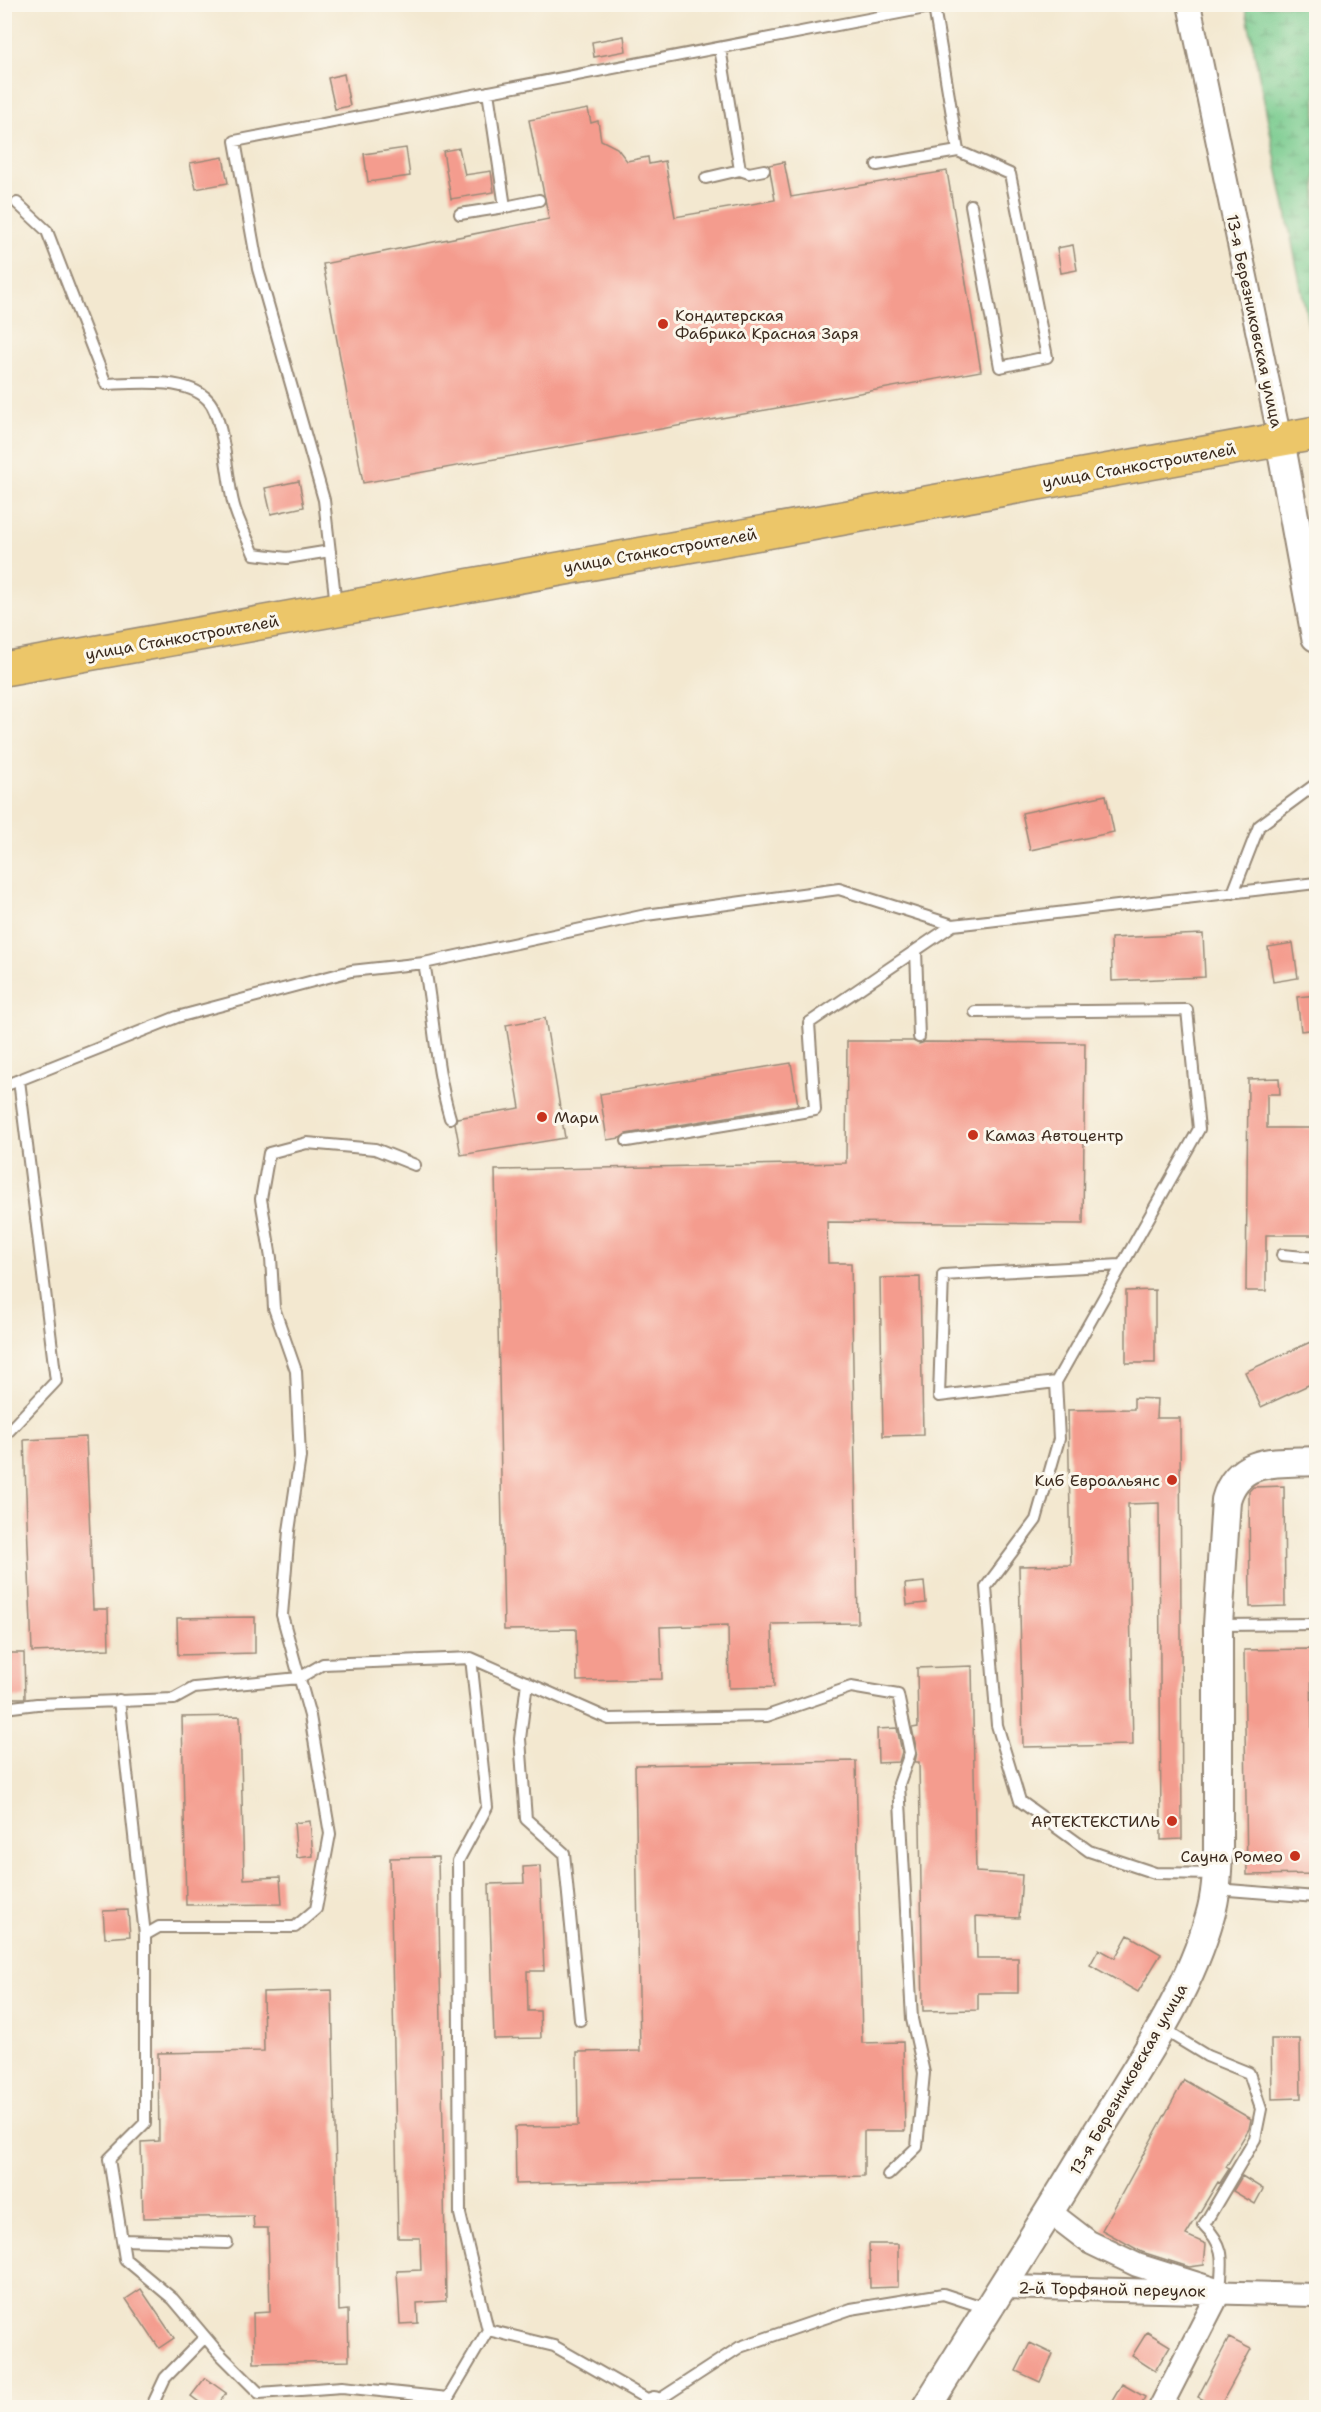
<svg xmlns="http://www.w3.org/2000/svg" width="1321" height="2412" font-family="'Shantell Sans',sans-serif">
<defs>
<pattern id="wetland-marsh" width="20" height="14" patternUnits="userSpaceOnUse" patternTransform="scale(1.5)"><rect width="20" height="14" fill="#77ca8d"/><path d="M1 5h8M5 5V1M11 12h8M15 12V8" fill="none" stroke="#63a473"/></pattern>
</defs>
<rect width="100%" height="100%" fill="#fbf7ec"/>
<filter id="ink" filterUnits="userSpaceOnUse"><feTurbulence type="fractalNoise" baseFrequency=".0167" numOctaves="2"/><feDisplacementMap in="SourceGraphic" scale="12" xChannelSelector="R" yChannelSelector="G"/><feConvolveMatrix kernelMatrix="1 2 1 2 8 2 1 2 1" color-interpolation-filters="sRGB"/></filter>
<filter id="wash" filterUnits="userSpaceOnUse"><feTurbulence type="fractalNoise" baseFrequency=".008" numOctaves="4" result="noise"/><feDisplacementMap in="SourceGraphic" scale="24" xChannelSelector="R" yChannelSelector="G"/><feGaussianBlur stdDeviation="1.35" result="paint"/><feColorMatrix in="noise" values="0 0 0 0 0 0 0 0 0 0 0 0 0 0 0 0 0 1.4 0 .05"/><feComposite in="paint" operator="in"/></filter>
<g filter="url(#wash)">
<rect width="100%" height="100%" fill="#f3e8d0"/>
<!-- wetland -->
<path fill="url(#wetland-marsh)" stroke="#597a56" stroke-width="1.5" d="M 1245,5 L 1316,5 L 1316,363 Z"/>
<g id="blocks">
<!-- building -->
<path fill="#f49c8e" d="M 624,36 L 626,51 L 594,57 L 592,42 Z
M 344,74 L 350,106 L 335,109 L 328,78 Z
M 588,109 L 591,123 L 598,121 L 601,140 L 617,148 L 627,161 L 648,157 L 649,164 L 665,161 L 675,217 L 775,200 L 769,165 L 784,162 L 791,197 L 947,171 L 981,371 L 363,483 L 323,264 L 549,219 L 529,120 Z
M 406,148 L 410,176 L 368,182 L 364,154 Z
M 459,148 L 465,175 L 491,171 L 494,192 L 451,199 L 443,151 Z
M 223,157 L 228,183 L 196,189 L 190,163 Z
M 1073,245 L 1077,270 L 1061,273 L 1057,248 Z
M 299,481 L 304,507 L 271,514 L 265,488 Z
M 1106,795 L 1114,832 L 1030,850 L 1022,813 Z
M 1203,934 L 1205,977 L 1112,981 L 1111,938 Z
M 1293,943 L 1298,978 L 1273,982 L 1268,947 Z
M 1317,995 L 1317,1029 L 1301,1031 L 1297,997 Z
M 545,1018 L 565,1138 L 461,1155 L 455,1123 L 457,1118 L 520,1108 L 506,1025 Z
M 847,1041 L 913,1041 L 919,1044 L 925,1042 L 1085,1043 L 1083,1224 L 827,1222 L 828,1263 L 851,1263 L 858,1623 L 772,1624 L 774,1687 L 729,1688 L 728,1625 L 660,1627 L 662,1679 L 577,1681 L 576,1629 L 504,1630 L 495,1170 L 846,1163 Z
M 791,1063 L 798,1105 L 626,1134 L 620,1138 L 607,1140 L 600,1094 Z
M 1279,1078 L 1280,1094 L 1267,1094 L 1267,1128 L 1317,1128 L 1317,1235 L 1266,1235 L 1266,1291 L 1246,1291 L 1248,1079 Z
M 920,1277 L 923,1435 L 883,1436 L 880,1278 Z
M 1155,1290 L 1155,1363 L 1126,1363 L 1126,1291 Z
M 1317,1339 L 1317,1381 L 1261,1407 L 1245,1372 Z
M 1134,1398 L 1157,1399 L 1156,1418 L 1180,1418 L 1182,1839 L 1161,1840 L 1159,1503 L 1128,1504 L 1133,1745 L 1023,1747 L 1019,1566 L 1071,1565 L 1068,1410 L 1134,1409 Z
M 86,1437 L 93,1609 L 108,1609 L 109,1649 L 32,1652 L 24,1440 Z
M 1284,1486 L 1285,1606 L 1250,1607 L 1249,1491 L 1253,1487 Z
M 924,1582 L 926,1603 L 907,1605 L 905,1584 Z
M 255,1617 L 255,1653 L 178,1655 L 177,1618 Z
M 1311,1649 L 1313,1838 L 1317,1838 L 1317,1874 L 1247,1875 L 1244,1650 Z
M 4,1653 L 24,1653 L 25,1698 L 4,1698 Z
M 972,1666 L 976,1872 L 1022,1875 L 1019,1918 L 976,1916 L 977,1958 L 1018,1958 L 1018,1993 L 978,1993 L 978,2010 L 923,2011 L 919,1762 L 915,1762 L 917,1752 L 912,1728 L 918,1727 L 917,1668 Z
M 240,1716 L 244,1879 L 280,1877 L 282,1904 L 186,1905 L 182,1717 Z
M 897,1728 L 902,1752 L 899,1762 L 878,1763 L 877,1729 Z
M 856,1761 L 862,2043 L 903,2042 L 905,2131 L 864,2131 L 864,2176 L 516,2184 L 515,2127 L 578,2126 L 577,2052 L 640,2051 L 635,1765 Z
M 310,1821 L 313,1856 L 297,1858 L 294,1823 Z
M 438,1857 L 446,2301 L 417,2303 L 418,2323 L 400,2324 L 397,2271 L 421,2270 L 420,2238 L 398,2238 L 390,1858 Z
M 540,1866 L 544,1971 L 527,1971 L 528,2011 L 540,2011 L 541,2038 L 494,2039 L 489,1884 L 524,1883 L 523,1867 Z
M 128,1910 L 130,1936 L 105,1938 L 103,1911 Z
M 1128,1935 L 1161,1954 L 1138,1992 L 1090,1965 L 1099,1949 L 1115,1958 Z
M 332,1990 L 339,2311 L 348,2310 L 349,2361 L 254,2363 L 253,2313 L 270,2312 L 268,2228 L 254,2228 L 253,2216 L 143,2218 L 141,2142 L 159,2141 L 158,2053 L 264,2051 L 263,1992 Z
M 1271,2039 L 1300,2039 L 1301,2098 L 1272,2099 Z
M 1184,2080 L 1251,2119 L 1249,2129 L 1226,2167 L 1229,2169 L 1220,2183 L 1218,2182 L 1186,2235 L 1206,2244 L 1204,2265 L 1189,2267 L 1142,2252 L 1102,2230 Z
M 1242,2176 L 1263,2189 L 1255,2204 L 1233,2191 Z
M 869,2244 L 898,2244 L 898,2287 L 870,2288 Z
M 141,2289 L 174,2338 L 159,2348 L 126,2299 Z
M 1147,2332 L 1170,2346 L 1155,2371 L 1132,2356 Z
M 1229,2338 L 1251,2349 L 1219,2408 L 1198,2397 Z
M 1030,2343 L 1053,2354 L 1040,2382 L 1016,2371 Z
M 205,2378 L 226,2393 L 216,2408 L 207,2408 L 191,2396 Z
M 1122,2384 L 1145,2397 L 1139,2408 L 1108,2408 Z"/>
</g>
</g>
<g filter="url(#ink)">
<use href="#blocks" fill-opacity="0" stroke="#978977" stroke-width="1.5"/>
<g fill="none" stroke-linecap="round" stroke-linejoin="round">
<!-- service casing -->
<g stroke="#978977" stroke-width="14">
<path id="service" d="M 934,7 L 958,151 L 1010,174 L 1047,357 L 1000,367 L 971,205
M 488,92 L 505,207 L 539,200
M 877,165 L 958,151
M 740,170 L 749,173 L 764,170
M 706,178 L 740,170 L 720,48
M 17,203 L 47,231 L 106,384 C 133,383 187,377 208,400 C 224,417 227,479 233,502 C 237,520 247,537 254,554 L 287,558 L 330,551
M 460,214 L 505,207
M 336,605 L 324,500 L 258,269 L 235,141 L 946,4
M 1233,893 L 1259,826 L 1316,784
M 916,950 L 919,1037
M 424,963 C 434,1014 435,1068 450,1118
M 975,1012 L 1187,1010 L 1199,1129 L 1056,1382 L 1059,1439 L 1036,1520 L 986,1587 L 997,1725 L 1020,1801 L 1089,1851 L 1155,1873 L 1216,1874
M 4,1086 L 177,1017 L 351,971 L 424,963 L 646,915 L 839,889 L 953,925 L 1316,883
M 627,1141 L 815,1110 L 809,1023 L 953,925
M 415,1165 L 375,1149 L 307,1143 L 269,1153 L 261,1199 L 271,1258 L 274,1308 L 296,1371 L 300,1457 L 289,1531 L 282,1615 L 310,1716 L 330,1834 L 316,1909 L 295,1927 L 159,1927 L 145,1935 L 145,2123 L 109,2159 L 125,2259 L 173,2299 L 217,2351 L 259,2393 L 342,2387 L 448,2398
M 1282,1255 L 1316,1258
M 1056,1382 L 939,1396 L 943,1275 L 1121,1265
M 4,1436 L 56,1381 L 19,1080
M 1218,1625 L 1316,1624
M 471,1658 L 487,1807 L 458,1861 L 460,2214 L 488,2330 L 554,2346 L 654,2403 L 740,2347 L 851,2309 L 943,2294 L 986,2308
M 527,1682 L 520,1739 L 526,1819 L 564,1853 L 580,2020
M 119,1700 L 145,1935
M 4,1708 L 37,1704 L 174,1699 L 194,1688 L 299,1678 L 323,1664 L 471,1658 L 609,1719 L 767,1716 L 851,1687 L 898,1695 L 910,1753 L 899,1784 L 912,2019 L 924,2073 L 917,2147 L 888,2175
M 1216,1889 L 1316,1897
M 1161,2028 L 1207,2056 L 1249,2073 L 1261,2109 L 1255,2139 L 1204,2225 C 1227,2248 1222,2261 1220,2291
M 122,2240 L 227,2243
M 151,2408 L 165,2378 L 205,2337
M 446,2408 L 448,2398 L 488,2330"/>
</g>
<!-- minor casing -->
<g stroke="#978977" stroke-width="26">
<path id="minor" d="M 1189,4 L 1280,440
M 1050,2212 L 1089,2242 L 1137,2265 L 1220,2291 L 1160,2408
M 1004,2287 L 1316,2295
M 654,2403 L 655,2408"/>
</g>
<!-- tertiary casing -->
<g stroke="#978977" stroke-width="32">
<path id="tertiary" d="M 1280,440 L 1316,637
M 926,2408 C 983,2316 1042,2226 1097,2133 C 1139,2064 1188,1995 1210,1916 C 1216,1896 1217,1874 1218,1853 L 1218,1625 L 1226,1500 C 1238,1456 1279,1463 1316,1461"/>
</g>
<!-- primary casing -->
<g stroke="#978977" stroke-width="36">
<path id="primary" d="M 4,669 L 1316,433"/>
</g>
<!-- service -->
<use href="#service" stroke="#fff" stroke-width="10"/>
<!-- minor -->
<use href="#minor" stroke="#fff" stroke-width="22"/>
<!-- tertiary -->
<use href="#tertiary" stroke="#fff" stroke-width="28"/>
<!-- primary -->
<use href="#primary" stroke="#ecc669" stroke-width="33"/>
</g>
</g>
<!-- markers -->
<g fill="#c8321e" stroke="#fbf7ec" stroke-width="2">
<circle cx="663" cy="324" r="6"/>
<circle cx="542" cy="1117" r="6"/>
<circle cx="973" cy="1135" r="6"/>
<circle cx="1172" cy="1480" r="6"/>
<circle cx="1172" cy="1821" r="6"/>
<circle cx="1295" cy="1856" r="6"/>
</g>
<g text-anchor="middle" stroke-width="6" stroke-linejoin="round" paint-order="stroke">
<!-- poi labels -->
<g font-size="16" fill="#3b2a1e" stroke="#fbf7ec" text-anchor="start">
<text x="675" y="321">Кондитерская<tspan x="675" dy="18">Фабрика Красная Заря</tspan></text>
<text x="554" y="1123">Мари</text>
<text x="985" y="1141">Камаз Автоцентр</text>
<text x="1160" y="1486" text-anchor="end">Киб Евроальянс</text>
<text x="1160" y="1827" text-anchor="end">АРТЕКТЕКСТИЛЬ</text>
<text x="1283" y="1862" text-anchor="end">Сауна Ромео</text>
</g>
<!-- street labels -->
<g font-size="16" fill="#3b2a1e" stroke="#fbf7ec">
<text transform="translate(1255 321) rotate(78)" y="6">13-я Березниковская улица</text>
<text transform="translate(1139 465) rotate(-10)" y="6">улица Станкостроителей</text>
<text transform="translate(660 550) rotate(-10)" y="6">улица Станкостроителей</text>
<text transform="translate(182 637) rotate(-10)" y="6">улица Станкостроителей</text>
<text transform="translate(1128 2079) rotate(-60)" y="6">13-я Березниковская улица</text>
<text transform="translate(1112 2289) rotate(1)" y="6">2-й Торфяной переулок</text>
</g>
</g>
<!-- margin -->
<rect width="1321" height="2412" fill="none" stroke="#fbf7ec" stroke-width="24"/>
</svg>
